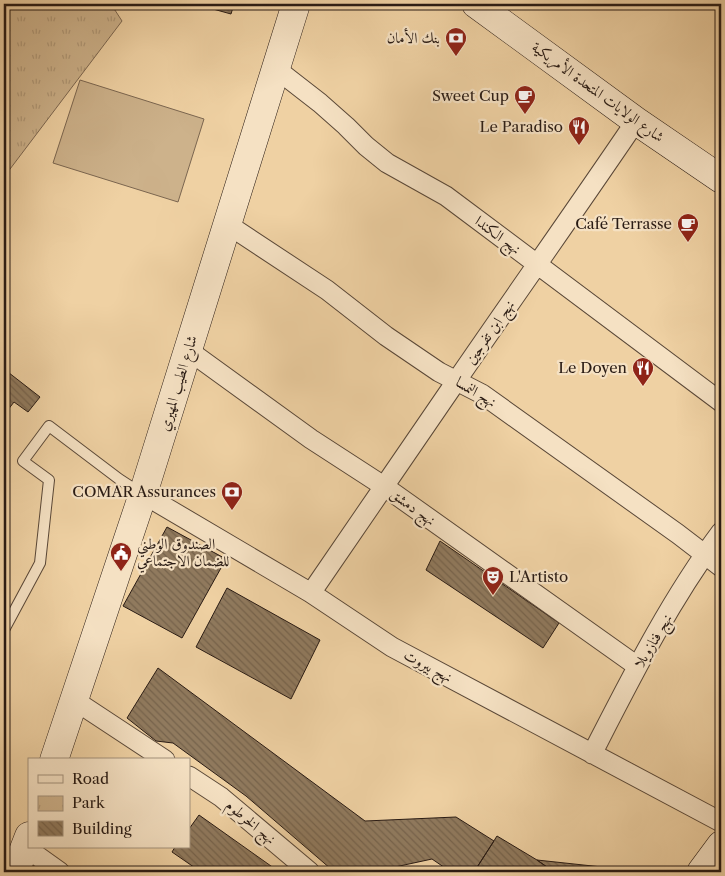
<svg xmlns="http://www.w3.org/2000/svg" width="725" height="876" font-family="'Libre Caslon Text',Amiri,serif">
<defs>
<pattern id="park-tufts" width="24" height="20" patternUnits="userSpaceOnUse" patternTransform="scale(1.25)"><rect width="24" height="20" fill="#cdb28b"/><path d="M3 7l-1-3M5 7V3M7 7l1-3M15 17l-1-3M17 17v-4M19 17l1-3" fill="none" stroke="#b09877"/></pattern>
<pattern id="building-back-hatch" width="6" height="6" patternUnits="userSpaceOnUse" patternTransform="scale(1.25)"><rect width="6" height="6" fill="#907a5e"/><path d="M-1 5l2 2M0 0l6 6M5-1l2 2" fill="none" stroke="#76634c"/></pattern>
</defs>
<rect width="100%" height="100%" fill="#efd1a3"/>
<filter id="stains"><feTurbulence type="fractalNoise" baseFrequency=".004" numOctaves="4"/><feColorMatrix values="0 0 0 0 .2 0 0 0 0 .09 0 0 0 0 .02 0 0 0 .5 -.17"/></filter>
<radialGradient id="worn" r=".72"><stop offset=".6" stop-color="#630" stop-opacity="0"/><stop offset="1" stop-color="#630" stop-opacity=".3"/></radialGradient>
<!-- park -->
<path fill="url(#park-tufts)" stroke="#7b6650" d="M 4,4 L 111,4 L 122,21 L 4,177 Z"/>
<!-- pitch -->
<path fill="#cdb28b" stroke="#7b6650" d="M 80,80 L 204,119 L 178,202 L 53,163 Z"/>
<!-- building -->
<path fill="url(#building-back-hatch)" stroke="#291b14" d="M 195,4 L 234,4 L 231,14 Z
M 4,369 L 40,397 L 28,412 L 14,402 L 4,415 Z
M 167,527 L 226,559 L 182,638 L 123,606 Z
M 440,541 L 559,623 L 543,648 L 426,570 Z
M 227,588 L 320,640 L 291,699 L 196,647 Z
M 158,668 L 365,821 L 456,817 L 494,841 L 474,872 L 451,872 L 432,859 L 395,867 L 331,869 L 246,796 L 173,743 L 156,741 L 127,718 Z
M 199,815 L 278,871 L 277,872 L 201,872 L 172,852 L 175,847 L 189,847 L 189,829 Z
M 497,836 L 537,860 L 554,872 L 474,872 Z
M 537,860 L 639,871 L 639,872 L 554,872 Z"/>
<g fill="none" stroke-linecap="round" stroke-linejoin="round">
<!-- lane casing -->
<g stroke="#5a4838" stroke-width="12">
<path id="lane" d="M 4,630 L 40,563 L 49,480 L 23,461 L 49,426 L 119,479 L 142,494"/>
</g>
<!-- street casing -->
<g stroke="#5a4838" stroke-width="21">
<path id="street" d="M 275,68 L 320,103 L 346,126 L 366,146 L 387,163 L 446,196 L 721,402
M 227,224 L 327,290 L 386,336 L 439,372 L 482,394 L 678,534 L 721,567
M 188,350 L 311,439 L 385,487 L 637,666
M 143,494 L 311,593 L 392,647 L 721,822
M 311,593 C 360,522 408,451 457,380 C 516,294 577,208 636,121
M 74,700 L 165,760
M 592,754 C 631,678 670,600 721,532
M 189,776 L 221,797 L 310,872
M 25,847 L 60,872"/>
</g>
<!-- secondary casing -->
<g stroke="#291b14" stroke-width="29">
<path id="secondary" d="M 476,4 L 636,121 L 721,179
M 54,760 L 143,494 L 296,4
M 15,872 L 29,836
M 701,872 L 721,845"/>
</g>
<!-- lane -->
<use href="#lane" stroke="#f5e1c3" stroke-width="10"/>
<!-- street -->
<use href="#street" stroke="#f5e1c3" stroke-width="19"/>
<!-- secondary -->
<use href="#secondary" stroke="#f5e1c3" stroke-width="28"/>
</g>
<!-- icons -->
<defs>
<g id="bank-pin" transform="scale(1.125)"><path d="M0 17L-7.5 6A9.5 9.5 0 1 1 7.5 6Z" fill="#8f2418" stroke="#f5e1c3"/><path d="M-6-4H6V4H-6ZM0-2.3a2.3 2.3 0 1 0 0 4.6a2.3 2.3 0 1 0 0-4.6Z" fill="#fff"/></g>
<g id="cafe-pin" transform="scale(1.125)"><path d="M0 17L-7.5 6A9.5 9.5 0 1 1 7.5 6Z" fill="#8f2418" stroke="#f5e1c3"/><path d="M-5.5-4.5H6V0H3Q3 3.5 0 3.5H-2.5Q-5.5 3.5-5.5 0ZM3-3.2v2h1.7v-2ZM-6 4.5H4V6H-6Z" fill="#fff"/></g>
<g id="restaurant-pin" transform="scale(1.125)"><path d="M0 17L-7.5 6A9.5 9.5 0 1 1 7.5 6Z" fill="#8f2418" stroke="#f5e1c3"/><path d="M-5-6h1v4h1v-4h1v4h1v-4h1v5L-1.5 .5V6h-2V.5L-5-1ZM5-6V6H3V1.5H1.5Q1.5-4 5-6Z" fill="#fff"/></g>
<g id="civic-pin" transform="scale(1.125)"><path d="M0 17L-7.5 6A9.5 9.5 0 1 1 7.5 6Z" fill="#8f2418" stroke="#f5e1c3"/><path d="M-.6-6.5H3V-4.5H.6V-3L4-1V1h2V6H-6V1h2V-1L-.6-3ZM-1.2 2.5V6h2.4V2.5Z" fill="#fff"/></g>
<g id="theatre-pin" transform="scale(1.125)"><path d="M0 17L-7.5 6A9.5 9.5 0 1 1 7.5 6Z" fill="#8f2418" stroke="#f5e1c3"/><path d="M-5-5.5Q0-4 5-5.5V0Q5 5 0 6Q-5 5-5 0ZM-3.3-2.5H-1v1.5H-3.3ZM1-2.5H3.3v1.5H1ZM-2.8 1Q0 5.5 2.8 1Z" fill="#fff"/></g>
</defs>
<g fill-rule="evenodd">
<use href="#bank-pin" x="456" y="38"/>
<use href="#cafe-pin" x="525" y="96"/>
<use href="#restaurant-pin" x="579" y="127"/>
<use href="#cafe-pin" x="688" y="224"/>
<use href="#restaurant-pin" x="643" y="368"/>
<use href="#bank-pin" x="232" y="492"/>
<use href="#civic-pin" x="121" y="553"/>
<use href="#theatre-pin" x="493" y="577"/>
</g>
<g text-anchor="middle" stroke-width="4.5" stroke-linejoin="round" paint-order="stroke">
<!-- poi labels -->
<g font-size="15" fill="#291b14" stroke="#f5e1c3" text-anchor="end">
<text x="440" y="43">بنك الأمان</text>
<text x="509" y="101">Sweet Cup</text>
<text x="563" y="132">Le Paradiso</text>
<text x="672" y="229">Café Terrasse</text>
<text x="627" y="373">Le Doyen</text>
<text x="216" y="497">COMAR Assurances</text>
<text x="137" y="549" text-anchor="start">الصندوق الوطني<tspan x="137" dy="17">للضمان الاجتماعي</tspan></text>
<text x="509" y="582" text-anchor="start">L'Artisto</text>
</g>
<!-- street labels -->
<g font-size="15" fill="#291b14" stroke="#f5e1c3">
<text transform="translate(598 92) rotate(36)" y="5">شارع الولايات المتحدة الأمريكية</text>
<text transform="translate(498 235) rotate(37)" y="5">نهج الكندا</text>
<text transform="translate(490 332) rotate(-55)" y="5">نهج ابن تفرجين</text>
<text transform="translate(178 383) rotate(-73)" y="5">شارع الطيب المهيري</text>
<text transform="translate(476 392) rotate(31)" y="5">نهج النمسا</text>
<text transform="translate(413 507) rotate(36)" y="5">نهج دمشق</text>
<text transform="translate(653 641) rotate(-59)" y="5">نهج فنازويلا</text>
<text transform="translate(428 666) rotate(28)" y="5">نهج بيروت</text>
<text transform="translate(251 822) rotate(40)" y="5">نهج الخرطوم</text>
</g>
</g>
<!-- margin -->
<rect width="725" height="876" fill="none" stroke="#efd1a3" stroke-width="20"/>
<rect x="5" y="5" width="715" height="866" fill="none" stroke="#291b14" stroke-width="2.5"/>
<rect x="10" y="10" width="705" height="856" fill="none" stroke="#291b14"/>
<!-- legend -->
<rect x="28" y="758" width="162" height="90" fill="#f5e1c3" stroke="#a3927d"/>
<rect x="38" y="775" width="25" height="8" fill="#f5e1c3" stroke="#a3927d"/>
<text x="72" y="784" font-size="15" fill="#291b14">Road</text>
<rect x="38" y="796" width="25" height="15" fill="url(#park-tufts)" stroke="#a3927d"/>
<text x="72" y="808" font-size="15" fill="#291b14">Park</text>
<rect x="38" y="821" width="25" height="15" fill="url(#building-back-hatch)" stroke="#a3927d"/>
<text x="72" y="834" font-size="15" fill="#291b14">Building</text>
<rect width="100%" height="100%" filter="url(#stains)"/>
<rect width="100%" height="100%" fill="url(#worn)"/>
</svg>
